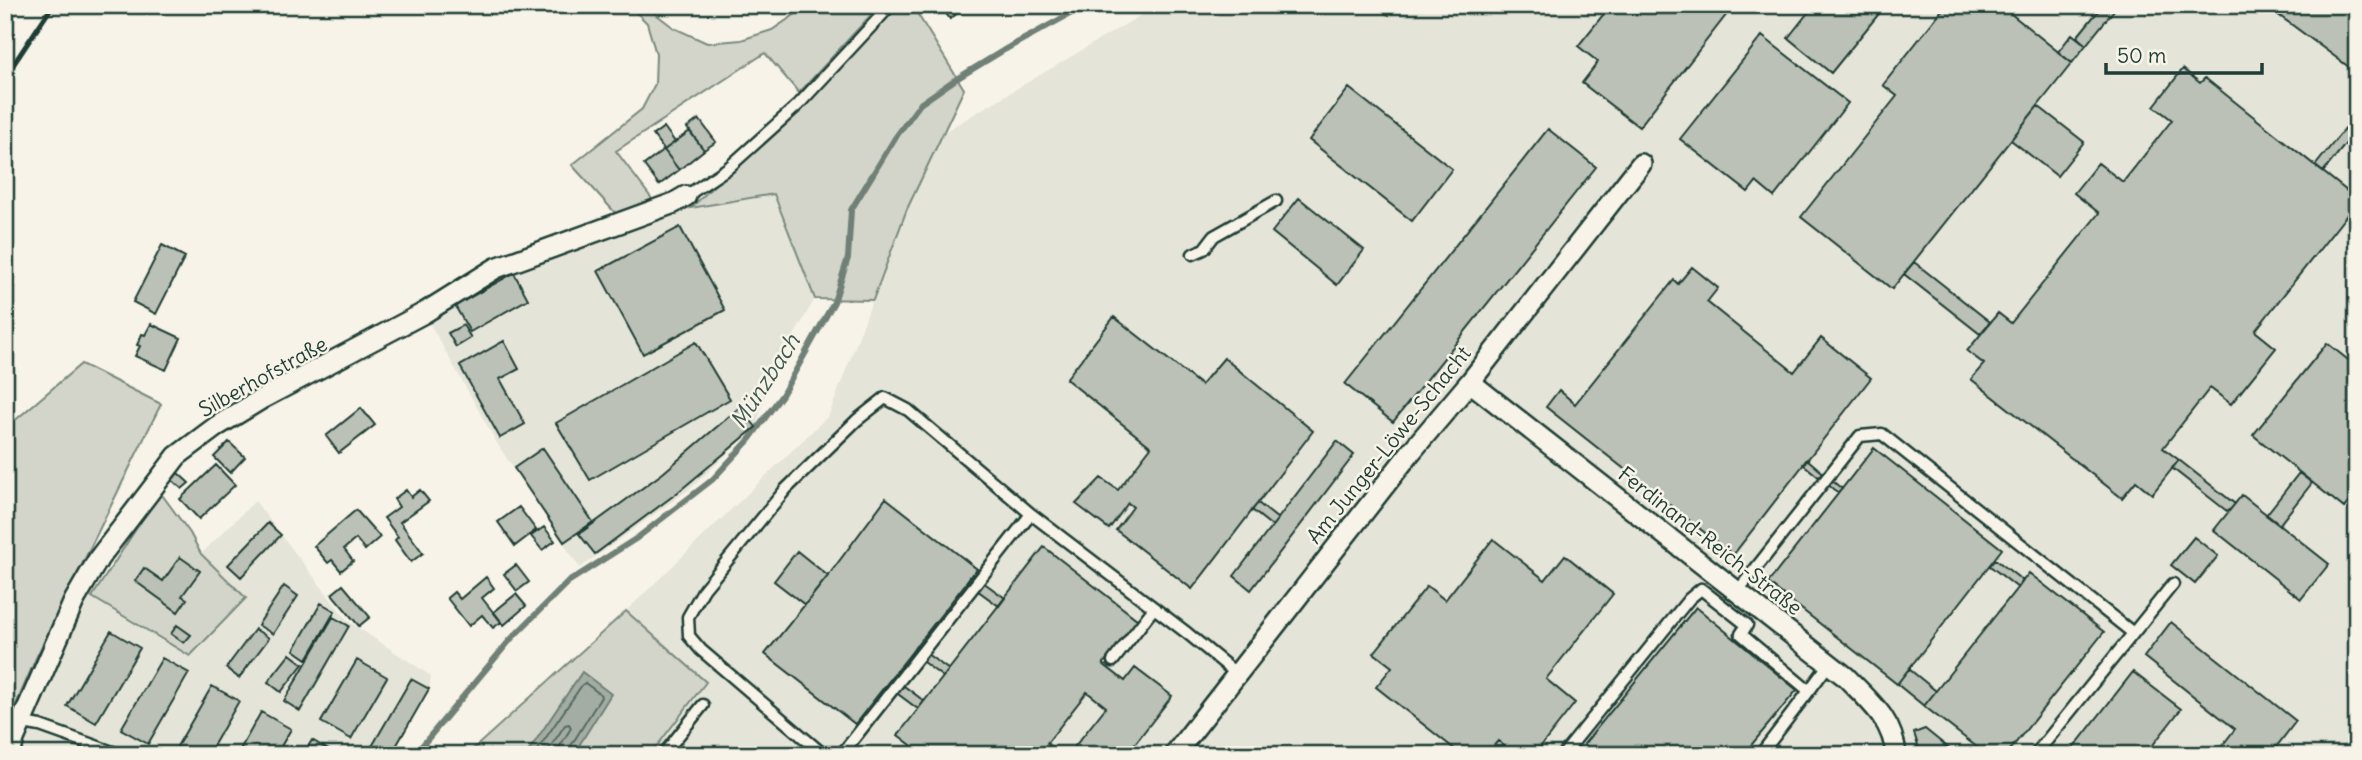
<svg xmlns="http://www.w3.org/2000/svg" width="2362" height="760" font-family="Delius,sans-serif">
<rect width="100%" height="100%" fill="#f7f3e8"/>
<filter id="ink" filterUnits="userSpaceOnUse"><feTurbulence type="fractalNoise" baseFrequency=".0143" numOctaves="2"/><feDisplacementMap in="SourceGraphic" scale="14" xChannelSelector="R" yChannelSelector="G"/><feConvolveMatrix kernelMatrix="1 2 1 2 8 2 1 2 1" color-interpolation-filters="sRGB"/></filter>
<g filter="url(#ink)">
<!-- built -->
<path fill="#e5e4d9" d="M 1158,5 L 2357,5 L 2357,755 L 650,755 L 706,682 L 626,611 L 829,415 L 907,209 L 944,132 Z
M 774,194 L 815,299 L 771,376 L 756,427 L 691,488 L 580,568 L 498,445 L 424,313 L 496,268 L 661,208 L 665,219 L 691,208 Z
M 255,501 L 348,621 L 431,676 L 429,689 L 391,755 L 10,755 L 74,601 L 92,597 L 190,656 L 246,598 L 201,554 Z"/>
<!-- green -->
<path fill="#d3d5ca" stroke="#79897f" stroke-width="2" d="M 629,5 L 644,5 L 674,28 L 707,43 L 741,40 L 772,30 L 809,5 L 880,5 L 799,93 L 765,53 L 616,151 L 655,203 L 618,216 L 572,165 L 642,109 L 655,84 L 656,54 L 647,23 Z
M 898,5 L 912,5 L 964,89 L 907,209 L 873,300 L 815,299 L 774,194 L 691,208 Z
M 81,364 L 161,404 L 36,658 L 6,728 L 5,429 Z
M 160,492 L 190,533 L 201,554 L 246,598 L 190,656 L 92,597 Z
M 626,611 L 706,682 L 650,755 L 480,755 L 472,750 Z"/>
<!-- water -->
<path fill="#a4ada3" stroke="#6f8077" stroke-width="2" d="M 582,672 L 611,694 L 573,755 L 526,755 Z"/>
<g fill="none" stroke-linecap="round" stroke-linejoin="round">
<!-- shore -->
<path stroke="#546a60" stroke-width="2" d="M 534,755 L 582,685 L 585,683 L 600,694 L 601,697 L 569,749 L 568,755
M 545,755 L 565,725 L 569,724 L 571,728 L 560,746 L 559,755"/>
<!-- stream -->
<path stroke="#6f8077" stroke-width="6" d="M 418,755 L 421,747 L 511,639 L 568,582 L 637,538 L 712,480 L 749,440 L 782,395 L 834,302 L 848,258 L 851,210 L 895,138 L 920,104 L 953,81 L 1004,50 L 1086,5"/>
</g>
<!-- building -->
<path fill="#bbc1b6" stroke="#1f3d34" stroke-width="2" d="M 940,5 L 968,5 L 950,19 Z
M 1369,5 L 1394,5 L 1389,15 Z
M 1601,5 L 1734,5 L 1639,127 L 1582,83 L 1598,62 L 1578,46 L 1607,10 Z
M 1814,5 L 1886,5 L 1831,73 L 1788,38 Z
M 1946,5 L 2000,5 L 2072,63 L 1892,289 L 1801,217 L 1897,96 L 1883,85 Z
M 2103,5 L 2118,5 L 2086,45 L 2077,37 Z
M 2265,5 L 2357,5 L 2357,73 Z
M 2072,34 L 2086,45 L 2072,63 L 2058,52 Z
M 1762,36 L 1848,103 L 1774,197 L 1756,182 L 1748,192 L 1680,139 Z
M 2183,69 L 2200,83 L 2205,78 L 2357,199 L 2357,202 L 2255,331 L 2276,348 L 2231,404 L 2210,388 L 2163,448 L 2179,460 L 2152,494 L 2136,481 L 2122,498 L 1971,379 L 1984,364 L 1967,351 L 1998,313 L 2011,323 L 2099,213 L 2074,193 L 2098,163 L 2123,182 L 2172,120 L 2154,106 Z
M 1349,88 L 1452,169 L 1412,221 L 1309,140 Z
M 2038,106 L 2084,142 L 2057,176 L 2011,140 Z
M 2357,113 L 2357,130 L 2323,172 L 2315,166 Z
M 699,119 L 716,142 L 704,150 L 687,128 Z
M 664,127 L 675,142 L 664,150 L 653,135 Z
M 1548,129 L 1596,167 L 1393,422 L 1345,384 Z
M 690,131 L 704,150 L 679,170 L 664,150 Z
M 664,150 L 679,170 L 659,185 L 644,165 Z
M 1299,198 L 1364,250 L 1337,285 L 1272,232 Z
M 680,227 L 725,310 L 643,354 L 598,271 Z
M 162,245 L 185,257 L 156,314 L 133,302 Z
M 1914,262 L 1990,322 L 1980,334 L 1904,274 Z
M 1692,267 L 1718,288 L 1707,302 L 1794,372 L 1821,338 L 1871,378 L 1733,555 L 1546,407 L 1559,390 L 1575,404 L 1674,280 L 1678,284 Z
M 514,273 L 528,299 L 470,332 L 455,306 Z
M 1114,317 L 1201,385 L 1224,358 L 1313,431 L 1192,589 L 1116,530 L 1133,507 L 1128,503 L 1109,529 L 1076,504 L 1101,478 L 1118,490 L 1151,447 L 1066,379 Z
M 151,324 L 181,338 L 166,370 L 135,356 L 140,346 L 137,345 L 142,334 L 145,335 Z
M 463,325 L 471,338 L 456,347 L 448,333 Z
M 504,341 L 519,369 L 500,379 L 525,424 L 500,438 L 460,366 Z
M 696,342 L 730,399 L 590,480 L 556,423 Z
M 2327,343 L 2357,367 L 2357,492 L 2344,508 L 2253,435 Z
M 740,407 L 756,427 L 677,493 L 595,554 L 579,534 L 663,473 Z
M 361,408 L 375,425 L 339,453 L 326,436 Z
M 1337,441 L 1354,455 L 1251,590 L 1234,576 Z
M 229,442 L 245,457 L 230,473 L 214,457 Z
M 543,448 L 593,522 L 564,542 L 514,468 Z
M 1874,448 L 2002,549 L 1897,684 L 1768,583 Z
M 1807,459 L 1842,489 L 1838,493 L 1803,464 Z
M 2179,460 L 2235,504 L 2228,512 L 2172,468 Z
M 216,465 L 235,485 L 199,519 L 180,499 Z
M 178,473 L 189,483 L 182,489 L 172,480 Z
M 2299,473 L 2312,483 L 2279,525 L 2266,515 Z
M 406,490 L 411,497 L 420,490 L 429,501 L 400,522 L 423,553 L 411,562 L 395,540 L 398,537 L 384,518 L 399,507 L 394,499 Z
M 2242,495 L 2329,564 L 2301,599 L 2214,530 Z
M 886,498 L 977,569 L 855,724 L 765,654 L 828,576 Z
M 1258,503 L 1278,519 L 1272,526 L 1252,510 Z
M 519,507 L 536,530 L 515,546 L 498,522 Z
M 356,510 L 380,537 L 365,550 L 356,539 L 344,549 L 353,561 L 341,571 L 332,560 L 328,563 L 314,546 Z
M 268,523 L 281,535 L 241,577 L 228,565 Z
M 544,527 L 555,541 L 542,550 L 531,536 Z
M 2194,537 L 2218,556 L 2195,584 L 2171,565 Z
M 1493,539 L 1545,580 L 1565,555 L 1613,594 L 1546,679 L 1575,703 L 1534,755 L 1515,755 L 1498,741 L 1486,755 L 1462,755 L 1376,687 L 1392,667 L 1374,653 L 1427,586 L 1445,600 Z
M 1044,547 L 1138,620 L 1103,664 L 1125,681 L 1135,668 L 1172,696 L 1126,755 L 1068,755 L 1106,707 L 1087,692 L 1047,743 L 1061,755 L 924,755 L 898,735 Z
M 797,551 L 828,576 L 805,605 L 774,581 Z
M 180,557 L 200,571 L 182,596 L 187,599 L 178,612 L 135,581 L 144,568 L 163,581 Z
M 1995,559 L 2023,581 L 2018,588 L 1990,566 Z
M 516,565 L 529,582 L 517,591 L 504,574 Z
M 2029,573 L 2104,632 L 2006,755 L 1987,755 L 1924,706 Z
M 972,574 L 1005,598 L 999,606 L 966,582 Z
M 486,577 L 494,588 L 482,598 L 501,622 L 493,628 L 482,615 L 469,626 L 447,598 L 454,592 L 460,599 Z
M 343,585 L 370,617 L 359,626 L 332,594 Z
M 284,586 L 298,596 L 273,634 L 258,625 Z
M 516,594 L 526,606 L 504,625 L 494,612 Z
M 321,603 L 335,611 L 307,659 L 294,650 Z
M 1696,607 L 1797,690 L 1743,755 L 1590,755 L 1593,751 L 1584,744 Z
M 333,617 L 349,626 L 300,711 L 284,701 Z
M 2171,622 L 2296,721 L 2270,755 L 2215,755 L 2235,729 L 2144,657 Z
M 177,625 L 191,635 L 184,643 L 171,634 Z
M 255,629 L 269,638 L 239,678 L 226,668 Z
M 111,631 L 140,648 L 96,723 L 67,706 Z
M 916,646 L 949,670 L 943,677 L 911,653 Z
M 290,654 L 303,664 L 281,692 L 268,682 Z
M 162,658 L 189,673 L 148,744 L 121,729 Z
M 357,660 L 387,677 L 351,739 L 321,722 Z
M 1909,669 L 1936,691 L 1924,706 L 1897,684 Z
M 2133,672 L 2181,709 L 2145,755 L 2068,755 Z
M 892,677 L 924,701 L 918,709 L 886,685 Z
M 411,679 L 429,689 L 391,755 L 367,755 Z
M 212,686 L 239,701 L 208,755 L 183,755 L 175,750 Z
M 261,712 L 291,729 L 276,755 L 237,755 Z
M 1925,729 L 1957,755 L 1921,755 L 1914,733 Z
M 312,740 L 337,755 L 303,755 Z"/>
<g fill="none" stroke-linecap="round" stroke-linejoin="round">
<!-- service casing -->
<g stroke="#1f3d34" stroke-width="15">
<path id="service" d="M 686,196 L 728,168 L 798,105 L 891,5
M 1193,254 L 1204,249 L 1214,236 L 1276,201
M 1737,592 L 1860,436 L 1882,434 L 2133,633
M 1113,661 L 1154,608
M 1809,691 L 1829,664
M 23,723 L 40,726 L 121,755
M 663,755 L 703,705
M 824,755 L 701,650 L 689,636 L 688,617 L 704,589 L 786,489 L 857,420 L 885,398 L 908,410 L 1031,514 L 1187,633 L 1237,674
M 841,755 L 1031,514
M 1563,755 L 1689,599 L 1701,589 L 1747,625 L 1741,634 L 1809,691 L 1760,755
M 2035,755 L 2173,584"/>
</g>
<!-- minor casing -->
<g stroke="#1f3d34" stroke-width="24">
<path id="minor" d="M 1470,382 L 1846,677 C 1869,701 1893,719 1896,755
M 10,755 L 14,739 L 74,601 L 99,558 L 177,456 L 217,426 L 263,398 L 424,313 L 496,268 L 674,203 L 686,196
M 1174,755 L 1410,453 L 1470,382 L 1641,164"/>
</g>
<!-- service -->
<use href="#service" stroke="#f7f3e8" stroke-width="10"/>
<!-- minor -->
<use href="#minor" stroke="#f7f3e8" stroke-width="19"/>
<!-- rail -->
<path stroke="#1f3d34" stroke-width="5" d="M 5,77 L 53,5"/>
</g>
</g>
<g text-anchor="middle" stroke-width="5" stroke-linejoin="round" paint-order="stroke">
<!-- street labels -->
<g font-size="21" fill="#1f3d34" stroke="#f7f3e8">
<text transform="translate(263 377) rotate(-29)" y="7">Silberhofstraße</text>
<text transform="translate(1389 445) rotate(-51)" y="7">Am Junger-Löwe-Schacht</text>
<text transform="translate(1710 541) rotate(38)" y="7">Ferdinand-Reich-Straße</text>
</g>
<!-- water labels -->
<g font-size="23" font-style="italic" fill="#405950" stroke="#f7f3e8">
<text transform="translate(765 381) rotate(-57)" y="8">Münzbach</text>
</g>
</g>
<!-- margin -->
<rect width="2362" height="760" fill="none" stroke="#f7f3e8" stroke-width="28"/>
<rect x="14" y="14" width="2334" height="732" fill="none" stroke="#1f3d34" stroke-width="2.5" filter="url(#ink)"/>
<!-- scale -->
<path d="M2106 63v10h156v-10" fill="none" stroke="#1f3d34" stroke-width="3.5"/>
<text x="2117" y="63" font-size="21" fill="#1f3d34" stroke="#f7f3e8" stroke-width="5" paint-order="stroke">50 m</text>
</svg>
